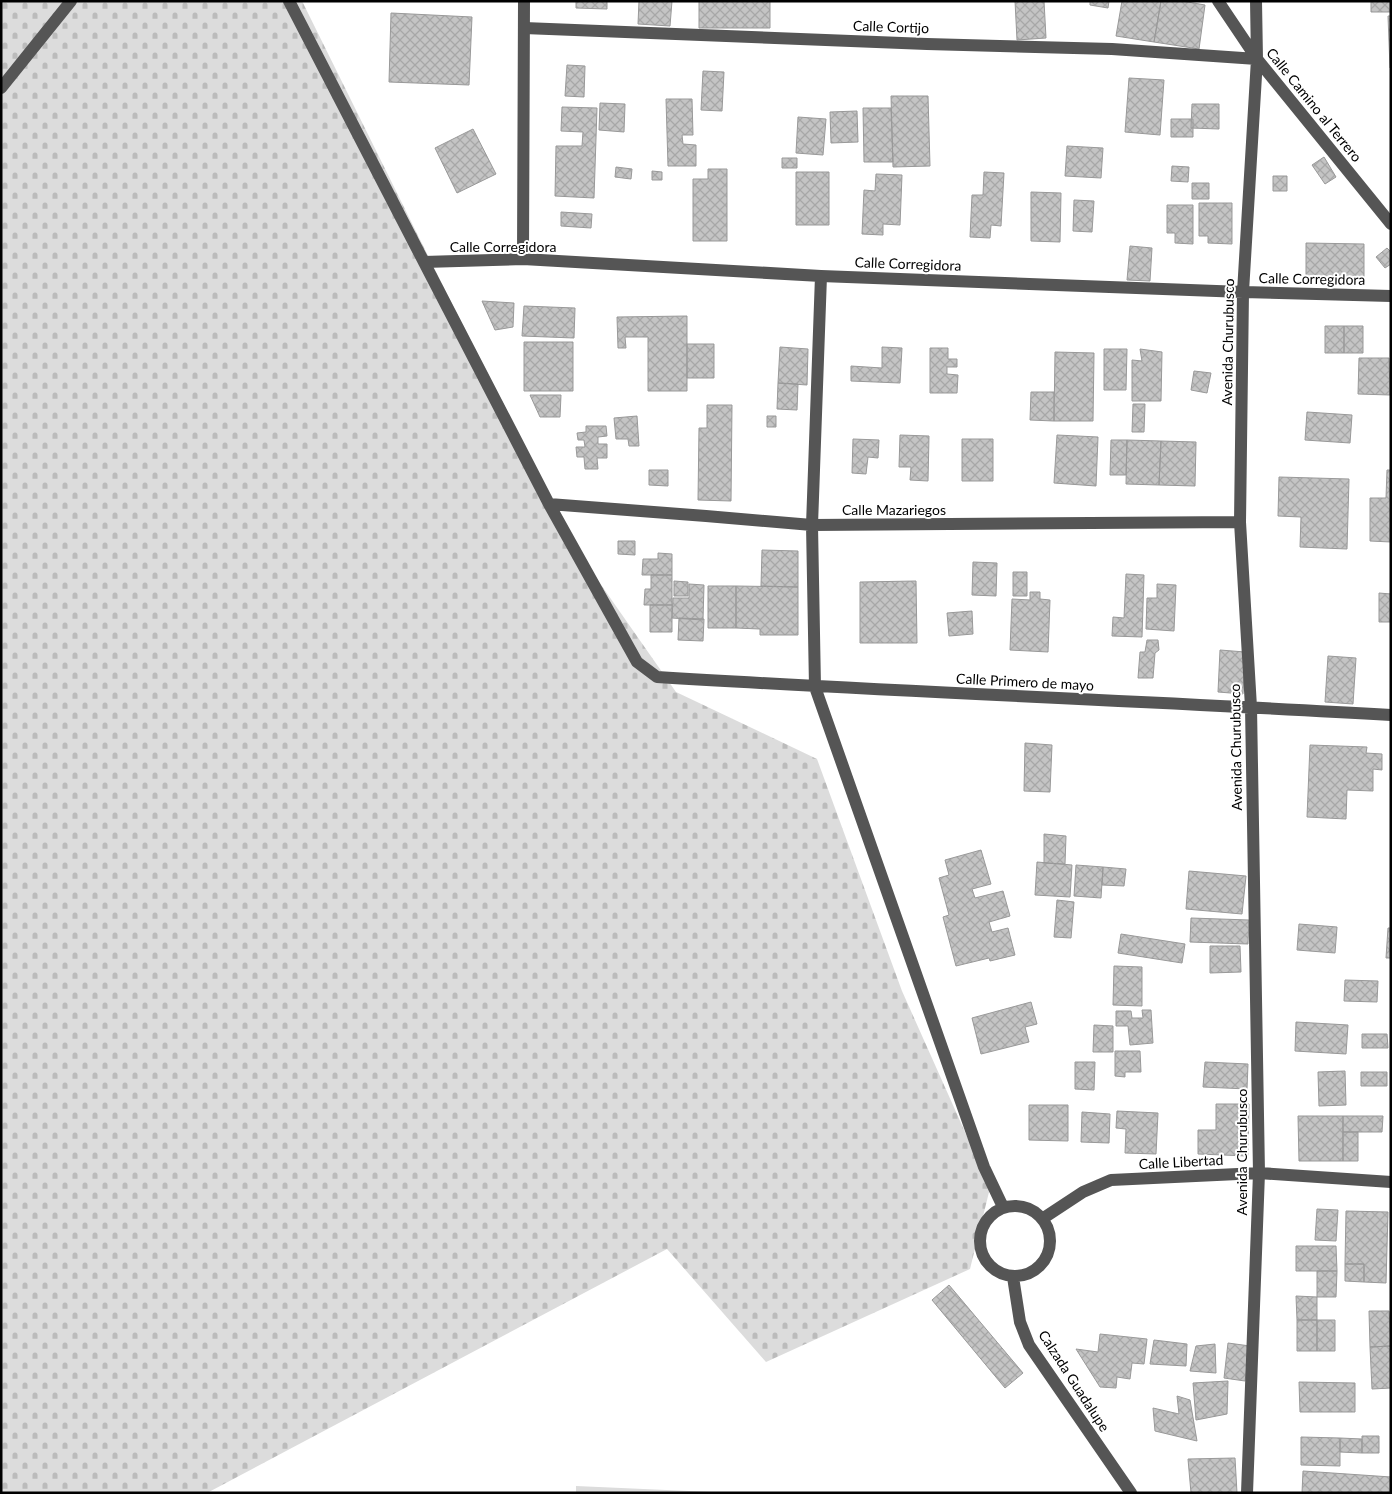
<svg xmlns="http://www.w3.org/2000/svg" width="1392" height="1494" font-family="Lato,sans-serif">
<defs>
<pattern id="cemetery-stones" width="16" height="16" patternUnits="userSpaceOnUse" patternTransform="scale(1.25)"><rect width="16" height="16" fill="#dcdcdc"/><path d="M2 7V4a2 2 0 0 1 4 0v3zM10 15v-3a2 2 0 0 1 4 0v3z" fill="#bbb"/></pattern>
<pattern id="building-cross-hatch" width="8" height="8" patternUnits="userSpaceOnUse" patternTransform="scale(1.25)"><rect width="8" height="8" fill="#c4c4c4"/><path d="M0 0l8 8M0 8l8-8" fill="none" stroke="#a7a7a7"/></pattern>
</defs>
<rect width="100%" height="100%" fill="#fff"/>
<!-- cemetery -->
<path fill="url(#cemetery-stones)" d="M 1,1 L 302,1 L 445,290 L 583,559 L 676,692 L 817,759 L 902,991 L 990,1188 L 970,1269 L 766,1362 L 667,1249 L 207,1493 L 1,1493 Z"/>
<!-- garden -->
<path fill="#dcdcdc" d="M 576,1486 L 734,1493 L 576,1493 Z"/>
<!-- building -->
<path fill="url(#building-cross-hatch)" stroke="#999" d="M 576,1 L 607,1 L 607,9 L 576,8 Z
M 639,1 L 672,1 L 670,26 L 638,24 Z
M 699,1 L 770,1 L 770,28 L 699,28 Z
M 1015,1 L 1044,1 L 1046,38 L 1017,40 Z
M 1090,1 L 1109,1 L 1108,8 L 1090,5 Z
M 1122,1 L 1161,1 L 1154,42 L 1116,36 Z
M 1161,1 L 1182,1 L 1205,5 L 1199,49 L 1154,42 Z
M 1371,1 L 1391,1 L 1391,12 L 1371,12 Z
M 391,13 L 472,17 L 469,85 L 389,82 Z
M 1388,16 L 1391,16 L 1391,68 L 1390,68 Z
M 567,65 L 585,66 L 584,97 L 565,96 Z
M 703,71 L 724,72 L 722,111 L 701,110 Z
M 1129,78 L 1164,80 L 1160,135 L 1125,132 Z
M 891,96 L 928,96 L 930,166 L 893,167 Z
M 666,99 L 692,99 L 693,135 L 682,135 L 683,144 L 696,145 L 696,166 L 668,166 Z
M 600,103 L 625,104 L 624,132 L 599,130 Z
M 1192,104 L 1219,104 L 1219,129 L 1191,128 Z
M 562,107 L 597,108 L 594,198 L 555,196 L 556,146 L 582,146 L 583,132 L 561,131 Z
M 863,108 L 891,108 L 893,162 L 864,162 Z
M 857,111 L 858,142 L 831,143 L 830,112 Z
M 798,117 L 826,119 L 823,155 L 796,153 Z
M 1171,119 L 1193,119 L 1193,137 L 1171,137 Z
M 473,129 L 496,174 L 457,193 L 435,148 Z
M 1067,146 L 1103,148 L 1101,178 L 1065,176 Z
M 1324,157 L 1336,177 L 1325,184 L 1312,165 Z
M 782,158 L 797,158 L 797,168 L 782,168 Z
M 1172,166 L 1189,167 L 1188,182 L 1171,181 Z
M 616,167 L 632,169 L 631,179 L 615,177 Z
M 708,169 L 727,169 L 727,241 L 693,241 L 693,179 L 708,179 Z
M 652,171 L 662,172 L 662,180 L 652,180 Z
M 796,172 L 829,172 L 829,225 L 796,225 Z
M 984,172 L 1004,173 L 1001,226 L 991,225 L 990,238 L 970,237 L 972,195 L 983,195 Z
M 876,174 L 902,175 L 900,225 L 883,224 L 883,235 L 862,234 L 864,190 L 875,191 Z
M 1273,176 L 1287,176 L 1287,191 L 1273,191 Z
M 1192,183 L 1209,183 L 1209,199 L 1192,199 Z
M 1031,192 L 1061,193 L 1060,242 L 1031,241 Z
M 1074,200 L 1094,201 L 1092,232 L 1073,231 Z
M 1199,203 L 1232,203 L 1232,244 L 1208,243 L 1208,236 L 1199,236 Z
M 1167,205 L 1193,205 L 1193,244 L 1175,243 L 1175,233 L 1167,233 Z
M 561,212 L 592,214 L 591,228 L 561,226 Z
M 1306,243 L 1364,244 L 1364,279 L 1306,278 Z
M 1130,246 L 1152,248 L 1150,281 L 1127,280 Z
M 1387,248 L 1391,252 L 1391,264 L 1385,268 L 1376,257 Z
M 482,301 L 514,303 L 513,327 L 495,330 Z
M 524,306 L 575,308 L 574,338 L 522,336 Z
M 687,316 L 687,391 L 648,391 L 648,337 L 625,337 L 626,348 L 618,348 L 617,317 Z
M 1325,326 L 1344,326 L 1344,353 L 1325,353 Z
M 1344,326 L 1363,326 L 1363,353 L 1344,353 Z
M 524,342 L 573,342 L 573,391 L 524,391 Z
M 687,344 L 714,344 L 714,378 L 687,378 Z
M 780,347 L 808,349 L 807,385 L 778,383 Z
M 882,347 L 902,348 L 900,383 L 851,381 L 851,366 L 882,368 Z
M 930,348 L 948,348 L 948,359 L 957,359 L 957,367 L 947,367 L 947,374 L 958,375 L 957,393 L 930,393 Z
M 1104,349 L 1127,349 L 1126,390 L 1104,390 Z
M 1140,349 L 1162,352 L 1161,401 L 1132,401 L 1132,360 L 1142,361 Z
M 1055,352 L 1094,353 L 1093,421 L 1054,421 Z
M 1359,358 L 1389,358 L 1390,395 L 1358,394 Z
M 1194,371 L 1211,373 L 1207,393 L 1191,390 Z
M 778,383 L 798,384 L 797,410 L 777,409 Z
M 1031,392 L 1054,392 L 1054,421 L 1030,420 Z
M 530,395 L 561,395 L 560,417 L 540,417 Z
M 1133,404 L 1145,404 L 1144,432 L 1132,432 Z
M 707,405 L 732,405 L 731,501 L 698,500 L 699,428 L 707,428 Z
M 1307,412 L 1352,415 L 1350,443 L 1305,440 Z
M 637,416 L 639,446 L 629,446 L 628,439 L 616,439 L 614,418 Z
M 767,416 L 776,416 L 776,427 L 767,427 Z
M 586,426 L 606,426 L 607,436 L 598,437 L 598,444 L 607,444 L 607,458 L 597,458 L 598,469 L 585,469 L 584,457 L 577,457 L 576,447 L 585,447 L 584,440 L 578,440 L 577,433 L 586,432 Z
M 900,435 L 929,436 L 928,481 L 910,480 L 911,467 L 899,467 Z
M 1057,435 L 1098,437 L 1096,486 L 1054,483 Z
M 853,439 L 879,440 L 878,458 L 868,457 L 866,474 L 852,473 Z
M 962,439 L 993,439 L 993,481 L 962,481 Z
M 1111,440 L 1127,440 L 1126,475 L 1110,475 Z
M 1127,440 L 1161,441 L 1159,485 L 1126,484 Z
M 1161,441 L 1196,442 L 1195,486 L 1159,485 Z
M 649,470 L 668,470 L 668,486 L 649,485 Z
M 1387,470 L 1391,470 L 1391,542 L 1370,541 L 1370,498 L 1386,498 Z
M 1279,477 L 1349,479 L 1347,549 L 1300,547 L 1301,517 L 1278,516 Z
M 618,541 L 635,541 L 635,555 L 618,554 Z
M 762,550 L 798,551 L 798,587 L 761,586 Z
M 658,553 L 672,554 L 672,575 L 642,575 L 643,559 L 658,559 Z
M 973,562 L 997,563 L 996,596 L 972,595 Z
M 1013,572 L 1027,572 L 1027,596 L 1013,596 Z
M 1126,574 L 1144,575 L 1142,637 L 1112,636 L 1113,617 L 1124,618 Z
M 651,575 L 672,575 L 672,605 L 644,605 L 645,589 L 651,589 Z
M 674,581 L 688,582 L 688,596 L 674,596 Z
M 916,581 L 917,643 L 860,643 L 860,582 Z
M 689,584 L 704,585 L 703,620 L 672,618 L 673,598 L 689,598 Z
M 1157,584 L 1176,585 L 1174,631 L 1146,629 L 1147,598 L 1157,598 Z
M 708,586 L 736,586 L 736,628 L 708,628 Z
M 736,586 L 798,587 L 798,635 L 760,635 L 760,629 L 736,628 Z
M 1030,592 L 1040,592 L 1040,599 L 1050,600 L 1048,652 L 1010,650 L 1012,599 L 1030,600 Z
M 1379,593 L 1391,594 L 1391,622 L 1379,622 Z
M 650,605 L 672,605 L 672,632 L 650,632 Z
M 972,611 L 973,634 L 949,636 L 947,613 Z
M 679,618 L 704,619 L 703,641 L 678,640 Z
M 1147,640 L 1158,640 L 1159,650 L 1155,653 L 1153,678 L 1138,678 L 1140,652 L 1145,652 Z
M 1220,650 L 1245,652 L 1243,694 L 1218,692 Z
M 1328,656 L 1356,658 L 1353,704 L 1325,702 Z
M 1025,743 L 1052,745 L 1050,792 L 1024,791 Z
M 1310,745 L 1367,747 L 1366,753 L 1382,754 L 1382,770 L 1373,769 L 1373,791 L 1347,790 L 1346,819 L 1307,817 Z
M 1044,834 L 1066,836 L 1065,864 L 1044,863 Z
M 981,850 L 991,884 L 972,889 L 975,898 L 1003,891 L 1010,916 L 989,922 L 992,932 L 1008,928 L 1015,955 L 990,961 L 989,958 L 956,966 L 943,917 L 949,915 L 939,878 L 949,875 L 945,860 Z
M 1037,862 L 1072,865 L 1070,897 L 1035,895 Z
M 1076,865 L 1103,867 L 1101,898 L 1074,896 Z
M 1103,867 L 1126,869 L 1124,886 L 1102,885 Z
M 1189,871 L 1246,876 L 1242,914 L 1186,909 Z
M 1057,900 L 1074,902 L 1071,938 L 1054,937 Z
M 1191,918 L 1249,920 L 1248,944 L 1190,942 Z
M 1299,924 L 1337,927 L 1335,953 L 1297,950 Z
M 1388,928 L 1391,928 L 1391,958 L 1386,958 Z
M 1121,934 L 1185,944 L 1182,963 L 1118,953 Z
M 1210,946 L 1240,946 L 1241,972 L 1210,973 Z
M 1114,966 L 1142,967 L 1142,1006 L 1113,1005 Z
M 1345,980 L 1378,981 L 1377,1002 L 1344,1001 Z
M 1031,1002 L 1037,1024 L 1025,1027 L 1029,1042 L 981,1054 L 972,1018 Z
M 1142,1010 L 1151,1010 L 1153,1043 L 1130,1045 L 1128,1026 L 1116,1026 L 1116,1011 L 1131,1011 L 1132,1018 L 1143,1018 Z
M 1296,1022 L 1348,1025 L 1346,1054 L 1295,1051 Z
M 1094,1025 L 1113,1026 L 1113,1052 L 1093,1052 Z
M 1362,1034 L 1387,1034 L 1388,1048 L 1362,1048 Z
M 1115,1051 L 1140,1051 L 1141,1072 L 1125,1072 L 1125,1077 L 1115,1076 Z
M 1075,1062 L 1095,1062 L 1094,1090 L 1075,1089 Z
M 1205,1062 L 1248,1064 L 1247,1089 L 1203,1087 Z
M 1345,1071 L 1346,1105 L 1319,1106 L 1318,1072 Z
M 1361,1072 L 1387,1072 L 1387,1086 L 1361,1086 Z
M 1216,1104 L 1249,1104 L 1248,1156 L 1198,1154 L 1198,1130 L 1216,1130 Z
M 1029,1105 L 1068,1105 L 1068,1141 L 1029,1140 Z
M 1117,1111 L 1158,1113 L 1156,1154 L 1125,1153 L 1126,1129 L 1116,1128 Z
M 1082,1112 L 1110,1114 L 1109,1143 L 1081,1142 Z
M 1298,1116 L 1343,1116 L 1343,1161 L 1299,1161 Z
M 1343,1116 L 1383,1116 L 1382,1132 L 1343,1132 Z
M 1343,1132 L 1358,1132 L 1358,1161 L 1343,1161 Z
M 1317,1209 L 1338,1210 L 1336,1241 L 1315,1240 Z
M 1346,1211 L 1388,1212 L 1386,1283 L 1364,1282 L 1364,1264 L 1345,1264 Z
M 1296,1246 L 1336,1246 L 1337,1271 L 1296,1271 Z
M 1345,1264 L 1364,1264 L 1364,1282 L 1345,1281 Z
M 1317,1271 L 1337,1271 L 1336,1297 L 1317,1297 Z
M 949,1285 L 1023,1373 L 1005,1388 L 932,1300 Z
M 1296,1296 L 1317,1297 L 1317,1320 L 1297,1320 Z
M 1369,1311 L 1389,1311 L 1391,1346 L 1370,1347 Z
M 1297,1320 L 1317,1320 L 1317,1351 L 1297,1351 Z
M 1317,1320 L 1335,1320 L 1335,1351 L 1317,1351 Z
M 1100,1334 L 1147,1339 L 1144,1364 L 1132,1363 L 1130,1379 L 1117,1377 L 1116,1388 L 1100,1387 L 1076,1349 L 1098,1352 Z
M 1154,1340 L 1187,1344 L 1186,1366 L 1150,1364 Z
M 1228,1343 L 1250,1346 L 1245,1381 L 1224,1378 Z
M 1215,1344 L 1216,1373 L 1190,1371 L 1196,1346 Z
M 1391,1346 L 1391,1388 L 1372,1389 L 1370,1347 Z
M 1228,1381 L 1227,1414 L 1196,1420 L 1193,1383 Z
M 1299,1382 L 1355,1383 L 1355,1412 L 1300,1412 Z
M 1177,1396 L 1190,1400 L 1197,1441 L 1155,1431 L 1153,1408 L 1179,1414 Z
M 1362,1436 L 1379,1436 L 1379,1453 L 1362,1453 Z
M 1301,1437 L 1340,1438 L 1340,1466 L 1301,1465 Z
M 1340,1438 L 1362,1439 L 1362,1453 L 1340,1452 Z
M 1235,1458 L 1237,1493 L 1191,1493 L 1188,1459 Z
M 1303,1471 L 1391,1477 L 1391,1493 L 1302,1493 Z"/>
<g fill="none" stroke-linecap="round" stroke-linejoin="round">
<!-- minor -->
<path stroke="#555" stroke-width="12" d="M 289,1 L 549,504 L 637,662 L 657,677 C 901,692 1146,701 1391,715
M 1218,1 L 1257,59 L 1391,224
M 524,28 L 927,44 L 1112,49 L 1257,59
M 1,88 L 71,1
M 523,259 L 524,1
M 424,262 L 523,259 L 821,276 L 1243,292 L 1391,296
M 821,276 L 812,525 L 815,687 L 984,1167 L 1003,1207
M 549,504 L 706,516 L 812,525 L 1240,522
M980 1241a35 35 0 1 1 70 0a35 35 0 1 1-70 0Z
M 1042,1219 L 1083,1192 L 1111,1180 L 1259,1173 L 1391,1182
M 1013,1277 L 1020,1322 L 1029,1345 L 1131,1493
M 1247,1493 L 1259,1173 L 1251,707 L 1240,522 L 1243,292 L 1257,59 L 1256,1"/>
</g>
<g text-anchor="middle" stroke-width="4" stroke-linejoin="round" paint-order="stroke">
<!-- street labels -->
<g font-size="14" fill="#000" stroke="#fff">
<text transform="translate(891 27) rotate(2)" y="5">Calle Cortijo</text>
<text transform="translate(1314 105) rotate(51)" y="5">Calle Camino al Terrero</text>
<text x="503" y="252">Calle Corregidora</text>
<text transform="translate(908 264) rotate(2)" y="5">Calle Corregidora</text>
<text transform="translate(1312 279) rotate(1)" y="5">Calle Corregidora</text>
<text transform="translate(1228 342) rotate(-89)" y="5">Avenida Churubusco</text>
<text x="894" y="515">Calle Mazariegos</text>
<text transform="translate(1025 682) rotate(3)" y="5">Calle Primero de mayo</text>
<text transform="translate(1236 747) rotate(-91)" y="5">Avenida Churubusco</text>
<text transform="translate(1242 1152) rotate(-90)" y="5">Avenida Churubusco</text>
<text transform="translate(1181 1162) rotate(-3)" y="5">Calle Libertad</text>
<text transform="translate(1074 1381) rotate(57)" y="5">Calzada Guadalupe</text>
</g>
</g>
<!-- border -->
<rect width="1392" height="1494" fill="none" stroke="#000000" stroke-width="5"/>
</svg>
